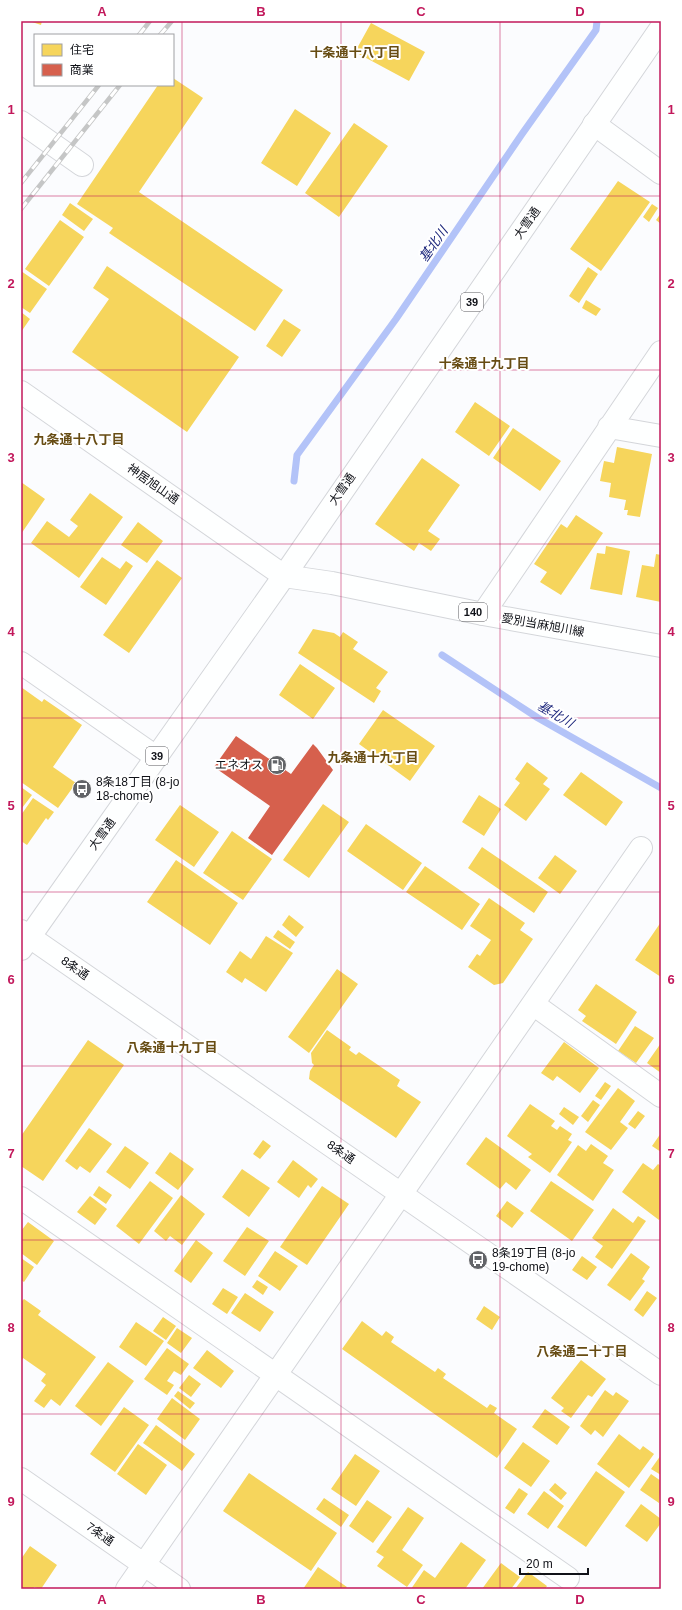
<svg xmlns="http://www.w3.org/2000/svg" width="682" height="1610" font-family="Helvetica,'Noto Sans JP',sans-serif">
<rect width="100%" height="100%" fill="#fbfcfe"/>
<!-- homes -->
<path fill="#f6d55c" d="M 29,21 L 42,21 L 41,25 Z
M 371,23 L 425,52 L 409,81 L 355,52 Z
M 173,78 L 203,98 L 139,192 L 283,290 L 255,331 L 109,233 L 113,228 L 77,204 L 158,85 L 173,85 Z
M 295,109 L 331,133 L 297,186 L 261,163 Z
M 354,123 L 388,146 L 339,217 L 305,193 Z
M 618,181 L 650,202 L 601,271 L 570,249 Z
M 70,203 L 93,219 L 84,231 L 62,215 Z
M 652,204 L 658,208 L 649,222 L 643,217 Z
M 661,213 L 661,224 L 656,220 Z
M 60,220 L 84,237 L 49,286 L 25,269 Z
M 107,266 L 239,357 L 187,432 L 72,352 L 109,299 L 93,288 Z
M 588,267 L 598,274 L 579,303 L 569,296 Z
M 21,271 L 47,289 L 30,313 L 21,307 Z
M 586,300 L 601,309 L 596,316 L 582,308 Z
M 21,312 L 30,319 L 21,332 Z
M 284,319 L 301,330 L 282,357 L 266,346 Z
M 475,402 L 510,426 L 489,456 L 455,432 Z
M 513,428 L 561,461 L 540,491 L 493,458 Z
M 617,447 L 652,454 L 640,517 L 627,515 L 628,510 L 624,510 L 626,500 L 609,497 L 611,483 L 600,481 L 604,461 L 614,463 Z
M 422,458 L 460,485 L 428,531 L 440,539 L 431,551 L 419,543 L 414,551 L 375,524 Z
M 21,482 L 45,499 L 21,534 Z
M 90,493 L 123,517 L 79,578 L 31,543 L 47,521 L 69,537 L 78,526 L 70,520 Z
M 576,515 L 603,533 L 561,595 L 540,582 L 547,572 L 534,564 L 561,524 L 567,528 Z
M 138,522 L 163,541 L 147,563 L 121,545 Z
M 606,546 L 630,551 L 622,595 L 590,589 L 597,553 L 605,554 Z
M 656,554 L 661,555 L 661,602 L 636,597 L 642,565 L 654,567 Z
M 102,557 L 120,569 L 126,561 L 133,566 L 106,605 L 80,587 Z
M 157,560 L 182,578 L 129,653 L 103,635 Z
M 313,629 L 334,633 L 340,637 L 343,632 L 358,642 L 353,649 L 388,672 L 376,688 L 381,691 L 374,703 L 298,653 Z
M 300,664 L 335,688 L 313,719 L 279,695 Z
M 21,687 L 42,702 L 44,699 L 82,725 L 53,767 L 76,783 L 58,808 L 21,782 Z
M 383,710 L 435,746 L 410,781 L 359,744 Z
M 527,762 L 548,778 L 543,784 L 550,789 L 526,821 L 504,805 L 520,783 L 515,779 Z
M 581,772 L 623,802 L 606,826 L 563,795 Z
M 21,787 L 32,795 L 22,808 L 21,807 Z
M 479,795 L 501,809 L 484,836 L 462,822 Z
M 33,798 L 54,812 L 48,820 L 46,818 L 27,845 L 21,841 L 21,815 Z
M 323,804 L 349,822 L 309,878 L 283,860 Z
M 180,805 L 219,832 L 194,867 L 155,840 Z
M 366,824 L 422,863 L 403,890 L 347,851 Z
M 232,831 L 272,859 L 243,900 L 203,873 Z
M 482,847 L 548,892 L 534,913 L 468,868 Z
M 555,855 L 577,871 L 560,894 L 538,878 Z
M 176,860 L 238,903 L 210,945 L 147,902 Z
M 425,866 L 480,904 L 462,930 L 406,892 Z
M 489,898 L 525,923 L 520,930 L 533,939 L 503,983 L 494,985 L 468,967 L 477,954 L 480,956 L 491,940 L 470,926 Z
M 289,915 L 304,927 L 296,937 L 282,925 Z
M 661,922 L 661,977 L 635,960 Z
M 278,930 L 295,942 L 290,949 L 273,937 Z
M 266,936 L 293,953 L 266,992 L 245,978 L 242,983 L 226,972 L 240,951 L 251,959 Z
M 337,969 L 358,984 L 309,1053 L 288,1037 Z
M 596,984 L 637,1012 L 616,1044 L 582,1021 L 586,1016 L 578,1010 Z
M 635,1026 L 654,1038 L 636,1063 L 618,1051 Z
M 327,1030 L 351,1047 L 349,1050 L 356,1055 L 359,1052 L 400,1080 L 397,1086 L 421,1102 L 396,1138 L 309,1079 L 310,1071 L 314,1065 L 312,1063 L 311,1053 Z
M 88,1040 L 124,1065 L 43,1181 L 21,1166 L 21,1136 Z
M 564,1042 L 599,1068 L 580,1093 L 557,1076 L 553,1081 L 541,1073 Z
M 661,1043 L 661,1073 L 647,1063 Z
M 605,1082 L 611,1086 L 601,1100 L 595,1096 Z
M 618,1088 L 635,1101 L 620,1122 L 628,1128 L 611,1150 L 585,1132 Z
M 593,1100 L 600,1105 L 588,1122 L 581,1116 Z
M 530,1104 L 555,1121 L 551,1126 L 557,1130 L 560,1126 L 572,1134 L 568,1140 L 572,1142 L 550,1173 L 528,1157 L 532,1154 L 507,1136 Z
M 564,1107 L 579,1117 L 573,1125 L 559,1114 Z
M 638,1111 L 645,1116 L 635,1129 L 628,1124 Z
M 89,1128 L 112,1144 L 90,1173 L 80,1166 L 77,1170 L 65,1161 Z
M 661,1133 L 661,1152 L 652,1146 Z
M 486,1137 L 531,1170 L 516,1190 L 506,1182 L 500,1189 L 466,1164 Z
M 263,1140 L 271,1146 L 260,1159 L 253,1154 Z
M 591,1144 L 608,1156 L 603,1163 L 614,1170 L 593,1201 L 557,1175 L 578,1145 L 586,1151 Z
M 125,1146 L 149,1163 L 130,1189 L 106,1172 Z
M 170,1152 L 194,1169 L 178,1190 L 155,1173 Z
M 293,1160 L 318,1179 L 311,1188 L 308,1185 L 299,1198 L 277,1182 Z
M 643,1163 L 653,1170 L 658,1164 L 661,1166 L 661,1217 L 659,1220 L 622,1192 Z
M 242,1169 L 270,1188 L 249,1217 L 222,1197 Z
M 150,1181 L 173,1198 L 139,1244 L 116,1226 Z
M 551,1181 L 594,1210 L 572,1241 L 530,1211 Z
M 99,1186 L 112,1195 L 106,1204 L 93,1195 Z
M 322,1186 L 349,1204 L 307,1265 L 280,1247 Z
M 181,1195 L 205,1214 L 182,1245 L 170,1236 L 166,1241 L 154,1231 Z
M 90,1196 L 107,1209 L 95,1225 L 77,1212 Z
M 507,1201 L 524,1213 L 512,1228 L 496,1216 Z
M 613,1208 L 633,1223 L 638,1216 L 646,1221 L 612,1269 L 595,1257 L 603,1246 L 592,1238 Z
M 28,1222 L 54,1241 L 37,1265 L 21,1253 L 21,1231 Z
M 247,1227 L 269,1241 L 245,1276 L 223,1261 Z
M 196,1240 L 213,1253 L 191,1283 L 174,1271 Z
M 275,1251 L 298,1266 L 280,1291 L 258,1276 Z
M 631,1253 L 650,1267 L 642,1279 L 645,1281 L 630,1301 L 607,1285 Z
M 582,1256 L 597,1267 L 587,1280 L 572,1270 Z
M 21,1258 L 34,1267 L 24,1282 L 21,1280 Z
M 257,1280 L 268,1287 L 263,1295 L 252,1287 Z
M 223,1288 L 238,1297 L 227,1314 L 212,1304 Z
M 647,1291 L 657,1298 L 643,1317 L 634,1310 Z
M 245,1293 L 274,1312 L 260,1332 L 231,1313 Z
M 24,1299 L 41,1311 L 38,1315 L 96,1357 L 60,1406 L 51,1399 L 44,1408 L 34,1401 L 46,1385 L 41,1381 L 46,1374 L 23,1358 L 21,1361 L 21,1302 Z
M 484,1306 L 500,1317 L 492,1330 L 476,1319 Z
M 163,1317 L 176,1326 L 166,1340 L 153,1331 Z
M 362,1321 L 382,1336 L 386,1331 L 394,1337 L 391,1342 L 435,1372 L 438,1368 L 446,1374 L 443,1378 L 487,1408 L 490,1404 L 497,1408 L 494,1413 L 517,1429 L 497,1458 L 342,1349 Z
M 136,1322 L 164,1341 L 146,1366 L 119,1347 Z
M 177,1328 L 192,1338 L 181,1353 L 167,1343 Z
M 167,1348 L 189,1364 L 181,1375 L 174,1371 L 167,1381 L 174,1385 L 167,1395 L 144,1379 Z
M 207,1350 L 234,1371 L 221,1388 L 193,1368 Z
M 581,1360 L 606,1379 L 592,1397 L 588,1395 L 571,1418 L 561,1411 L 564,1408 L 551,1398 Z
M 108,1362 L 134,1381 L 101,1426 L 75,1406 Z
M 189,1375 L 201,1384 L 191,1397 L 179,1388 Z
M 605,1390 L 613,1396 L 616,1392 L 629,1401 L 603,1437 L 595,1430 L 591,1435 L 580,1426 Z
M 178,1391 L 195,1403 L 190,1409 L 174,1396 Z
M 172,1398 L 200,1419 L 185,1440 L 157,1419 Z
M 124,1407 L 149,1425 L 115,1472 L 90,1454 Z
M 545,1409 L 570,1427 L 557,1445 L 532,1427 Z
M 156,1425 L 195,1454 L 182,1471 L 143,1443 Z
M 619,1434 L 640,1450 L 643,1446 L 654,1454 L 629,1488 L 597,1464 Z
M 523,1442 L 550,1461 L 531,1487 L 504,1468 Z
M 138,1444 L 167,1465 L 146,1495 L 117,1474 Z
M 355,1454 L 380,1471 L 356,1506 L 331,1489 Z
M 661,1455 L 661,1475 L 651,1469 Z
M 596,1471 L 625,1492 L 586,1547 L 557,1527 Z
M 249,1473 L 337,1533 L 311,1571 L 223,1511 Z
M 651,1474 L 661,1481 L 659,1503 L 640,1490 Z
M 555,1483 L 567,1493 L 561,1500 L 549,1490 Z
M 519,1488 L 528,1494 L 514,1514 L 505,1508 Z
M 544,1491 L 564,1506 L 548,1529 L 527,1514 Z
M 324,1498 L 349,1515 L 341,1527 L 316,1509 Z
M 367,1500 L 392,1517 L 373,1543 L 349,1526 Z
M 641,1504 L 661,1519 L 661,1523 L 647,1542 L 625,1526 Z
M 408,1507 L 424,1518 L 402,1550 L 423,1565 L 407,1587 L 377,1566 L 384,1557 L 376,1552 Z
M 461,1542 L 486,1560 L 465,1589 L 411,1589 L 424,1570 L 435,1578 Z
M 30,1546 L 57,1565 L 41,1589 L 34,1587 L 33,1589 L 21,1589 L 21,1559 Z
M 501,1563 L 520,1577 L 511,1589 L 482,1589 Z
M 318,1567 L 347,1587 L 345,1589 L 303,1589 Z
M 528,1572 L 547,1586 L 545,1589 L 515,1589 Z"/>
<!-- shops -->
<path fill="#d6604d" d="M 236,736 L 291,774 L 313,744 L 317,748 L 333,770 L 272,855 L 248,838 L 270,806 L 214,767 Z"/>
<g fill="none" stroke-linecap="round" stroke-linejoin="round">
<!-- stream -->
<path stroke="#b3c3f8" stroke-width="7" d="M 294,481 L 297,455 L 396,319 L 522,134 L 596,30 L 597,21
M 442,655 L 538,718 L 661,788"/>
<!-- minor casing -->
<g stroke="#d4d6da" stroke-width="24">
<path id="minor" d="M 21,122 L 82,165
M 594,124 L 661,173
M 21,392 L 284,576
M 609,427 L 661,436
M 483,614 L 661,352
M 21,663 L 156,757
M 21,931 L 661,1374
M 533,1004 L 661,1096
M 21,1198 L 568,1578
M 21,1479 L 179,1589
M 127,1589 L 641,848"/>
</g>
<!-- major casing -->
<g stroke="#d4d6da" stroke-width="24">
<path id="major" d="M 284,576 L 332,583 L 483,614 L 661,646"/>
</g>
<!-- highway casing -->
<g stroke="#d4d6da" stroke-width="24">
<path id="highway" d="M 21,949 L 284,576 L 661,28"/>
</g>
<!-- minor -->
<use href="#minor" stroke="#feffff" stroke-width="22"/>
<!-- major -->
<use href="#major" stroke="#feffff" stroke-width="22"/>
<!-- highway -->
<use href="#highway" stroke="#feffff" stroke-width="22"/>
<!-- rail casing -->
<g stroke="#c5c6c6" stroke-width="4.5">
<path id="rail" d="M 139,35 L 150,21
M 160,35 L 172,21
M 21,183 L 99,85
M 21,209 L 120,85"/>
</g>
<!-- rail -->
<use href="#rail" stroke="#fff" stroke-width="3" stroke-dasharray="9" stroke-linecap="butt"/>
</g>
<!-- grid -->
<path fill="none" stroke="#c2185b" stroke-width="1" stroke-opacity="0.55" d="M 182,21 L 182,1589M 341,21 L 341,1589M 500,21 L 500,1589M 21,196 L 661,196M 21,370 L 661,370M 21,544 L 661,544M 21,718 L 661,718M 21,892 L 661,892M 21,1066 L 661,1066M 21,1240 L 661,1240M 21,1414 L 661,1414"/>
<!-- icons -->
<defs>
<g id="fuel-disc" transform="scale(1)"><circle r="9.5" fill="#626468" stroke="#fff"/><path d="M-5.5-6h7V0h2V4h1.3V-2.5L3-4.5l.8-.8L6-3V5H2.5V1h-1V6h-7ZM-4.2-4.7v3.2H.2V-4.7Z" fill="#fff"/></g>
<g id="bus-disc" transform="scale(1)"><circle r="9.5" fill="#626468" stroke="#fff"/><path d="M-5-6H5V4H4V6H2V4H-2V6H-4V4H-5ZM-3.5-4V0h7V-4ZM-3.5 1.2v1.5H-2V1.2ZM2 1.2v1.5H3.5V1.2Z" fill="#fff"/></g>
</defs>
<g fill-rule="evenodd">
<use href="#fuel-disc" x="277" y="765"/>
<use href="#bus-disc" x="82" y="789"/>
<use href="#bus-disc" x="478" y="1260"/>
</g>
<g text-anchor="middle" stroke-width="4" stroke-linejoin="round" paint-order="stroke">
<!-- shield labels -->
<g fill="#fff" stroke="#58595d" stroke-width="1">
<rect x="461" y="293" width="22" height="18" rx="3"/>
<rect x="459" y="603" width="28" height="18" rx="3"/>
<rect x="146" y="747" width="22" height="18" rx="3"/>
</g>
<g font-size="11" font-weight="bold" fill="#101218">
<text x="472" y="306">39</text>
<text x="473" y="616">140</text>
<text x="157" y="760">39</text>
</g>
<!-- street labels -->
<g font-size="12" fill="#101218" stroke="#fff">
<text transform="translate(527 223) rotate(-55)" y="4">大雪通</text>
<text transform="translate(153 484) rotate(35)" y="4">神居旭山通</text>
<text transform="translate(342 489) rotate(-55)" y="4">大雪通</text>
<text transform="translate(543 625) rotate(10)" y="4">愛別当麻旭川線</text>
<text transform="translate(102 834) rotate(-54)" y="4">大雪通</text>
<text transform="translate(75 968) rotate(35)" y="4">8条通</text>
<text transform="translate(341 1152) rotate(35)" y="4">8条通</text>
<text transform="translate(100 1534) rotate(35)" y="4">7条通</text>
</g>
<!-- poi labels -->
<g font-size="12" fill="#101218" stroke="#fff" text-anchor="start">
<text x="263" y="769" text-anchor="end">エネオス</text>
<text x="96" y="786">8条18丁目 (8-jo<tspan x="96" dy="14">18-chome)</tspan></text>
<text x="492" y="1257">8条19丁目 (8-jo<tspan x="492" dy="14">19-chome)</tspan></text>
</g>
<!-- neighbourhood labels -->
<g font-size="13" font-weight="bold" fill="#674c13" stroke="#fff">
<text x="355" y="57">十条通十八丁目</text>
<text x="484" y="368">十条通十九丁目</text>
<text x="79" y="444">九条通十八丁目</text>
<text x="373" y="762">九条通十九丁目</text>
<text x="172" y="1052">八条通十九丁目</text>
<text x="582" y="1356">八条通二十丁目</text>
</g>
<!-- water labels -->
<g font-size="13" font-style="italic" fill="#1f297d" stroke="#fff">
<text transform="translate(433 244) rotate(-55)" y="5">基北川</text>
<text transform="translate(556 714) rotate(30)" y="5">基北川</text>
</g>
</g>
<!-- border -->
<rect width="682" height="1610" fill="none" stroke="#ffffff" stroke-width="44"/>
<!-- legend -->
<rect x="34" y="34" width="140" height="52" fill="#ffffff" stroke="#9fa0a3"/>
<rect x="42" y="44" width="20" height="12" fill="#f6d55c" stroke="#9fa0a3"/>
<text x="70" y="54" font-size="12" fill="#101218">住宅</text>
<rect x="42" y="64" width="20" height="12" fill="#d6604d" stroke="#9fa0a3"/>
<text x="70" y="74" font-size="12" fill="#101218">商業</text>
<!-- scale -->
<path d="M520 1568v6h68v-6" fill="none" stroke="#101218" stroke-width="2"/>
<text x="526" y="1568" font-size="12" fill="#101218" stroke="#ffffff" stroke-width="3" paint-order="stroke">20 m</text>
<rect x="22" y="22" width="638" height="1566" fill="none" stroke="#c2185b" stroke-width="1.5"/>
<g font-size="13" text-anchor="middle" font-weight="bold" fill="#c2185b">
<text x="102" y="16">A</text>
<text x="261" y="16">B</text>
<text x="421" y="16">C</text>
<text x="580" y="16">D</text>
<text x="11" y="114">1</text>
<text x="671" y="114">1</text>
<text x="11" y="288">2</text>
<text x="671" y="288">2</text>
<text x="11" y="462">3</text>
<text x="671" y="462">3</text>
<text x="11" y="636">4</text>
<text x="671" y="636">4</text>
<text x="11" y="810">5</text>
<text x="671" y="810">5</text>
<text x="11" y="984">6</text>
<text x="671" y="984">6</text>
<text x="11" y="1158">7</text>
<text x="671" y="1158">7</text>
<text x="11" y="1332">8</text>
<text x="671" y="1332">8</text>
<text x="11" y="1506">9</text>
<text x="671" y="1506">9</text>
<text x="102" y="1604">A</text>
<text x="261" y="1604">B</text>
<text x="421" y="1604">C</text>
<text x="580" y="1604">D</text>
</g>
</svg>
